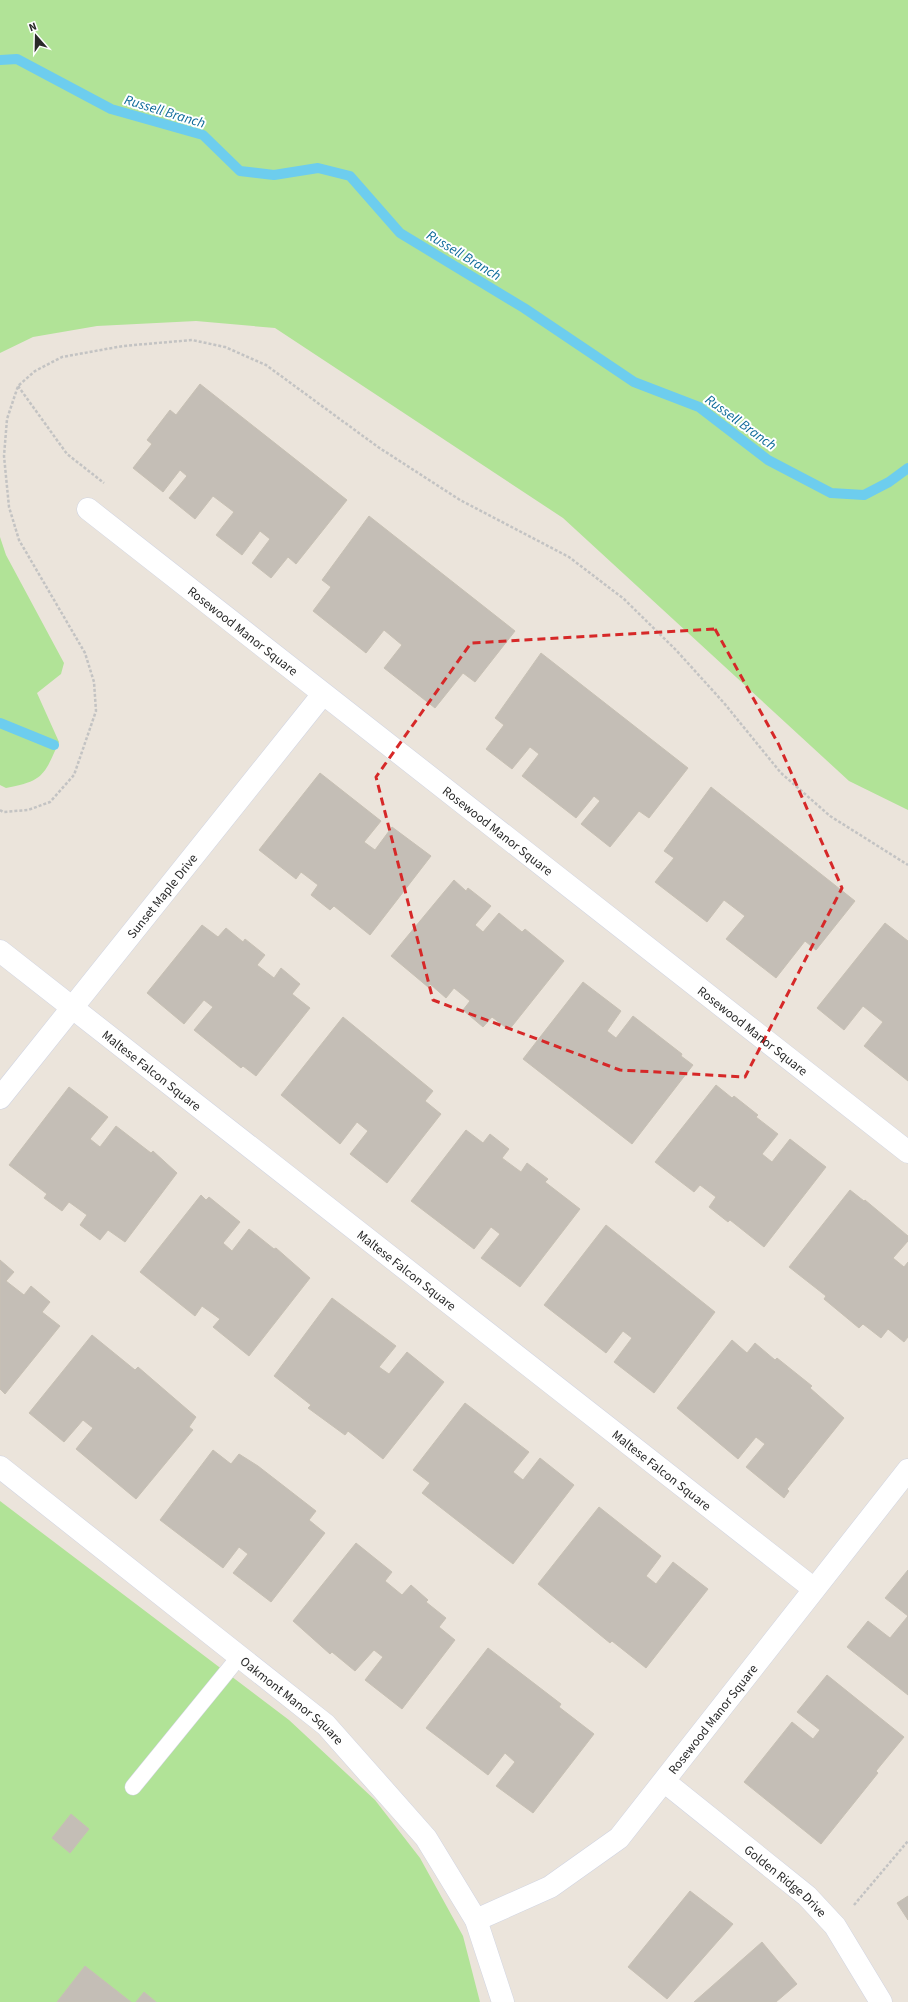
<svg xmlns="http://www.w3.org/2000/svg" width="908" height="2002" font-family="'Source Sans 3',sans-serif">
<rect width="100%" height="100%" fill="#ebe4db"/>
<!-- green -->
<path fill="#b1e397" d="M 0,0 L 908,0 L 908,810 L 849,781 L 563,518 L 275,328 L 196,321 L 97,326 L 33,337 L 0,353 Z
M 0,537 L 6,555 L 64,663 L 61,674 L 37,693 L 59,742 C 44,775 44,781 6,788 L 0,785 Z
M 0,1501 L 289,1720 L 375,1800 L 420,1858 L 463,1936 L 480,2002 L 0,2002 Z"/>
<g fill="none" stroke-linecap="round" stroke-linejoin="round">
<!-- stream -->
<path stroke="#6dcdee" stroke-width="10" d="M 0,60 L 17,59 L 111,109 L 203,135 L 240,171 L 274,175 L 318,168 L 350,176 L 400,233 L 524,308 L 634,382 L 699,407 L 768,460 L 831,493 L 864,495 L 889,482 L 908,468
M 0,723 L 54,745"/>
</g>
<!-- building -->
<path fill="#c4beb6" stroke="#c7c0b4" d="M 200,384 L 347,500 L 296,564 L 288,557 L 271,578 L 252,563 L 270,539 L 260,531 L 242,555 L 216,535 L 234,512 L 213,496 L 195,519 L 169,498 L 187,476 L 180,470 L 163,492 L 133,468 L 152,444 L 147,440 L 170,410 L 176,415 Z
M 369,516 L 515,631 L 475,682 L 463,673 L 435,708 L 384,668 L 402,645 L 384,630 L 366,653 L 313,611 L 331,587 L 322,580 Z
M 541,653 L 688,768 L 649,818 L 639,811 L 610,847 L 581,824 L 600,801 L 594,796 L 576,818 L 522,776 L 539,754 L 530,747 L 512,769 L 486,749 L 504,725 L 495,718 Z
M 320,773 L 381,821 L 364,842 L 375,850 L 392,827 L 431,856 L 370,935 L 334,906 L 330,910 L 311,895 L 318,885 L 301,872 L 296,879 L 259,850 Z
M 711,787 L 855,901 L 816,950 L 805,941 L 776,978 L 726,939 L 745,916 L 724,900 L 707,922 L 655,882 L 674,858 L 664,851 Z
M 454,880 L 466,891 L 468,888 L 491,906 L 475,925 L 483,932 L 499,913 L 522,932 L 525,929 L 564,961 L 509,1030 L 492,1017 L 483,1027 L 463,1010 L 470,1001 L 454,988 L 446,998 L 430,984 L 428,987 L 391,956 Z
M 885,923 L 908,941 L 908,1081 L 864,1046 L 883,1022 L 863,1006 L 844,1030 L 817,1008 Z
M 202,925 L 218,937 L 226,928 L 243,942 L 245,939 L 265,955 L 257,965 L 274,978 L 281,968 L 300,984 L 292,994 L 310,1008 L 256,1076 L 243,1066 L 241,1068 L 194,1030 L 213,1007 L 204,1000 L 184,1024 L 147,993 Z
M 583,982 L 621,1011 L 607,1031 L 616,1038 L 633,1016 L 682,1054 L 681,1056 L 693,1065 L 632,1144 L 523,1059 Z
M 343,1017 L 433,1091 L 425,1101 L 441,1114 L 387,1183 L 350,1154 L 368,1131 L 357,1122 L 340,1144 L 281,1095 Z
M 716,1085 L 732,1098 L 734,1096 L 758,1115 L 756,1117 L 778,1134 L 762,1154 L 772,1162 L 790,1139 L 826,1167 L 764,1247 L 730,1220 L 728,1222 L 709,1207 L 716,1197 L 700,1185 L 694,1192 L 655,1162 Z
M 69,1087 L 108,1117 L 90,1139 L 100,1147 L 116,1126 L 151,1153 L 153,1151 L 177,1173 L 125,1242 L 108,1230 L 100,1240 L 80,1225 L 87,1215 L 69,1202 L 62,1211 L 44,1198 L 47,1194 L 9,1165 Z
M 466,1130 L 483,1143 L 490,1134 L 509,1149 L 502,1158 L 521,1172 L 527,1163 L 548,1179 L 545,1182 L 580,1209 L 520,1287 L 481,1258 L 500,1234 L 491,1227 L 474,1249 L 411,1201 Z
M 850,1190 L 864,1201 L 865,1200 L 908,1236 L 908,1241 L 893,1258 L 904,1267 L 908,1262 L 908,1337 L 904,1342 L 888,1329 L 881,1338 L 863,1324 L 859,1328 L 824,1299 L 826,1296 L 789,1267 Z
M 201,1195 L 206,1200 L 209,1197 L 240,1222 L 223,1243 L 232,1251 L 249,1229 L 274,1249 L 276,1248 L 310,1278 L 249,1356 L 213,1327 L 220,1319 L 202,1306 L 195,1316 L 140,1272 Z
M 606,1225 L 715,1312 L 654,1393 L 614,1362 L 632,1338 L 623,1331 L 606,1353 L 544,1305 Z
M 0,1260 L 14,1272 L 6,1281 L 24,1295 L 31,1286 L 50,1302 L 42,1312 L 60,1326 L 5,1394 L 0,1389 Z
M 332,1298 L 396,1346 L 379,1367 L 389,1374 L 407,1352 L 444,1382 L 383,1459 L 348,1431 L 345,1435 L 308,1408 L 311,1405 L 274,1376 Z
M 92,1335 L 135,1370 L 138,1367 L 196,1417 L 189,1427 L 193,1430 L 136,1499 L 76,1449 L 93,1428 L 83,1420 L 64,1442 L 29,1413 Z
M 732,1340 L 747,1353 L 755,1343 L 775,1360 L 777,1358 L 812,1386 L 810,1388 L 844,1418 L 787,1489 L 789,1491 L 784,1498 L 746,1467 L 765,1444 L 756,1437 L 738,1459 L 677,1408 Z
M 465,1403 L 529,1452 L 513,1472 L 523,1480 L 540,1458 L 574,1485 L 513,1564 L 422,1493 L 430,1483 L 413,1470 Z
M 213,1450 L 231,1464 L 239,1454 L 258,1466 L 316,1511 L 309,1520 L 325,1533 L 271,1602 L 233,1573 L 248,1554 L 239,1547 L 223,1568 L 160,1520 Z
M 599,1507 L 661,1556 L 646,1576 L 656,1584 L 673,1562 L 708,1589 L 646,1668 L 612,1641 L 610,1643 L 538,1584 Z
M 356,1543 L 392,1572 L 385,1581 L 402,1595 L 411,1585 L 428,1600 L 426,1602 L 446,1618 L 439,1627 L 455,1640 L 402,1709 L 365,1680 L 383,1657 L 374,1650 L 355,1671 L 332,1652 L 330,1654 L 293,1621 Z
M 908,1570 L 908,1695 L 847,1647 L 868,1621 L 890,1638 L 908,1616 L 885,1598 Z
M 488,1648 L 561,1704 L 559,1707 L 594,1734 L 533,1813 L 496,1786 L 515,1762 L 505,1753 L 488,1775 L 426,1728 Z
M 827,1675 L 904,1737 L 876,1771 L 878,1773 L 821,1844 L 744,1782 L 792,1722 L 813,1739 L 820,1730 L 797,1712 Z
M 71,1814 L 89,1829 L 70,1853 L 52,1838 Z
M 690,1891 L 733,1924 L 667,1999 L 628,1967 Z
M 908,1896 L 908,1920 L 897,1903 Z
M 762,1942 L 797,1984 L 776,2002 L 694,2002 Z
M 85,1966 L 131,2002 L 57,2002 Z
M 144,1992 L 156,2002 L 136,2002 Z"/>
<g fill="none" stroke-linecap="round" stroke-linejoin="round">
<!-- lane casing -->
<g stroke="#d0d4e2" stroke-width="17">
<path id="lane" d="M 133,1787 L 239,1657"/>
</g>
<!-- street casing -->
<g stroke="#d0d4e2" stroke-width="23">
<g id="street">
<path id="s1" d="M 88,509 L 908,1152"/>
<path id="s2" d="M 0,951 L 814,1589"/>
<path id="s3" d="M 0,1098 L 323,694"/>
<path id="s4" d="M 0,1467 L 326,1725 L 426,1838 L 476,1920 L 503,2002"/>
<path id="s5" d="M 665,1782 L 807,1896 L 835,1926 L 881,2002"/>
<path id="s6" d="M 476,1920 L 550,1887 L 619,1838 L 908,1470"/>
</g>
</g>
<!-- path -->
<path stroke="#c3c3c3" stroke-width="2.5" stroke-dasharray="3 2" stroke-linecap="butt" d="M 18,386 L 67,454 L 104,483
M 0,810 L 3,812 L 28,810 L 50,802 L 74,775 L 96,711 L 94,682 L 85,653 L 19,540 L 9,507 L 4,456 L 7,419 L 18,386 L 35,371 L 62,357 L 123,346 L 192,340 L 225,347 L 266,365 L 378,447 L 460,500 L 569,557 L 624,599 L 676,650 L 724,703 L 781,773 L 830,816 L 908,865
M 854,1905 L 908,1841"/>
<!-- lane -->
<use href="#lane" stroke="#fff" stroke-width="16"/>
<!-- street -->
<use href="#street" stroke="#fff" stroke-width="22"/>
</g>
<!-- marked area -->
<path fill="none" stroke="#d62828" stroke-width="3" stroke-dasharray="8 5" stroke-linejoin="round" d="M 715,629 L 779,745 L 842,888 L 745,1077 L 620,1070 L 433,1000 L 376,777 L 471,643 Z"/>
<g text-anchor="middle" stroke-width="4" stroke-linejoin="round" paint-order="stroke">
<!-- street labels -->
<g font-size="13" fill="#292929" stroke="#fff">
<text dy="5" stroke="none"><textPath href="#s1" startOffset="197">Rosewood Manor Square</textPath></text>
<text dy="5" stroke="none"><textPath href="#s1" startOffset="521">Rosewood Manor Square</textPath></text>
<text dy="5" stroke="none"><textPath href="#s3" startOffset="259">Sunset Maple Drive</textPath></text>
<text dy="5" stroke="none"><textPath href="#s1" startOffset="845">Rosewood Manor Square</textPath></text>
<text dy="5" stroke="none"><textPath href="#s2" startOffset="193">Maltese Falcon Square</textPath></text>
<text dy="5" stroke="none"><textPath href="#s2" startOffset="517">Maltese Falcon Square</textPath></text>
<text dy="5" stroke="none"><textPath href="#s2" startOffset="841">Maltese Falcon Square</textPath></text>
<text dy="5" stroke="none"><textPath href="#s4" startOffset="374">Oakmont Manor Square</textPath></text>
<text dy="5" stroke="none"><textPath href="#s6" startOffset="317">Rosewood Manor Square</textPath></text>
<text dy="5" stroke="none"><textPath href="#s5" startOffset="156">Golden Ridge Drive</textPath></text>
</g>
<!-- water labels -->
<g font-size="14" font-style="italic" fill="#0d6a99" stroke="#fff">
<text transform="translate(165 111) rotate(17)" y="5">Russell Branch</text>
<text transform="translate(464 255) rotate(31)" y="5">Russell Branch</text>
<text transform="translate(741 422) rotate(36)" y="5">Russell Branch</text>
</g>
</g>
<!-- north arrow -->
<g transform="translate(36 36) rotate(340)" stroke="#ffffff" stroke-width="3" paint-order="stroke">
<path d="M0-3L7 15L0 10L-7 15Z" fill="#292929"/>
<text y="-6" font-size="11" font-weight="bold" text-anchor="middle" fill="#292929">N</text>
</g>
</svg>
